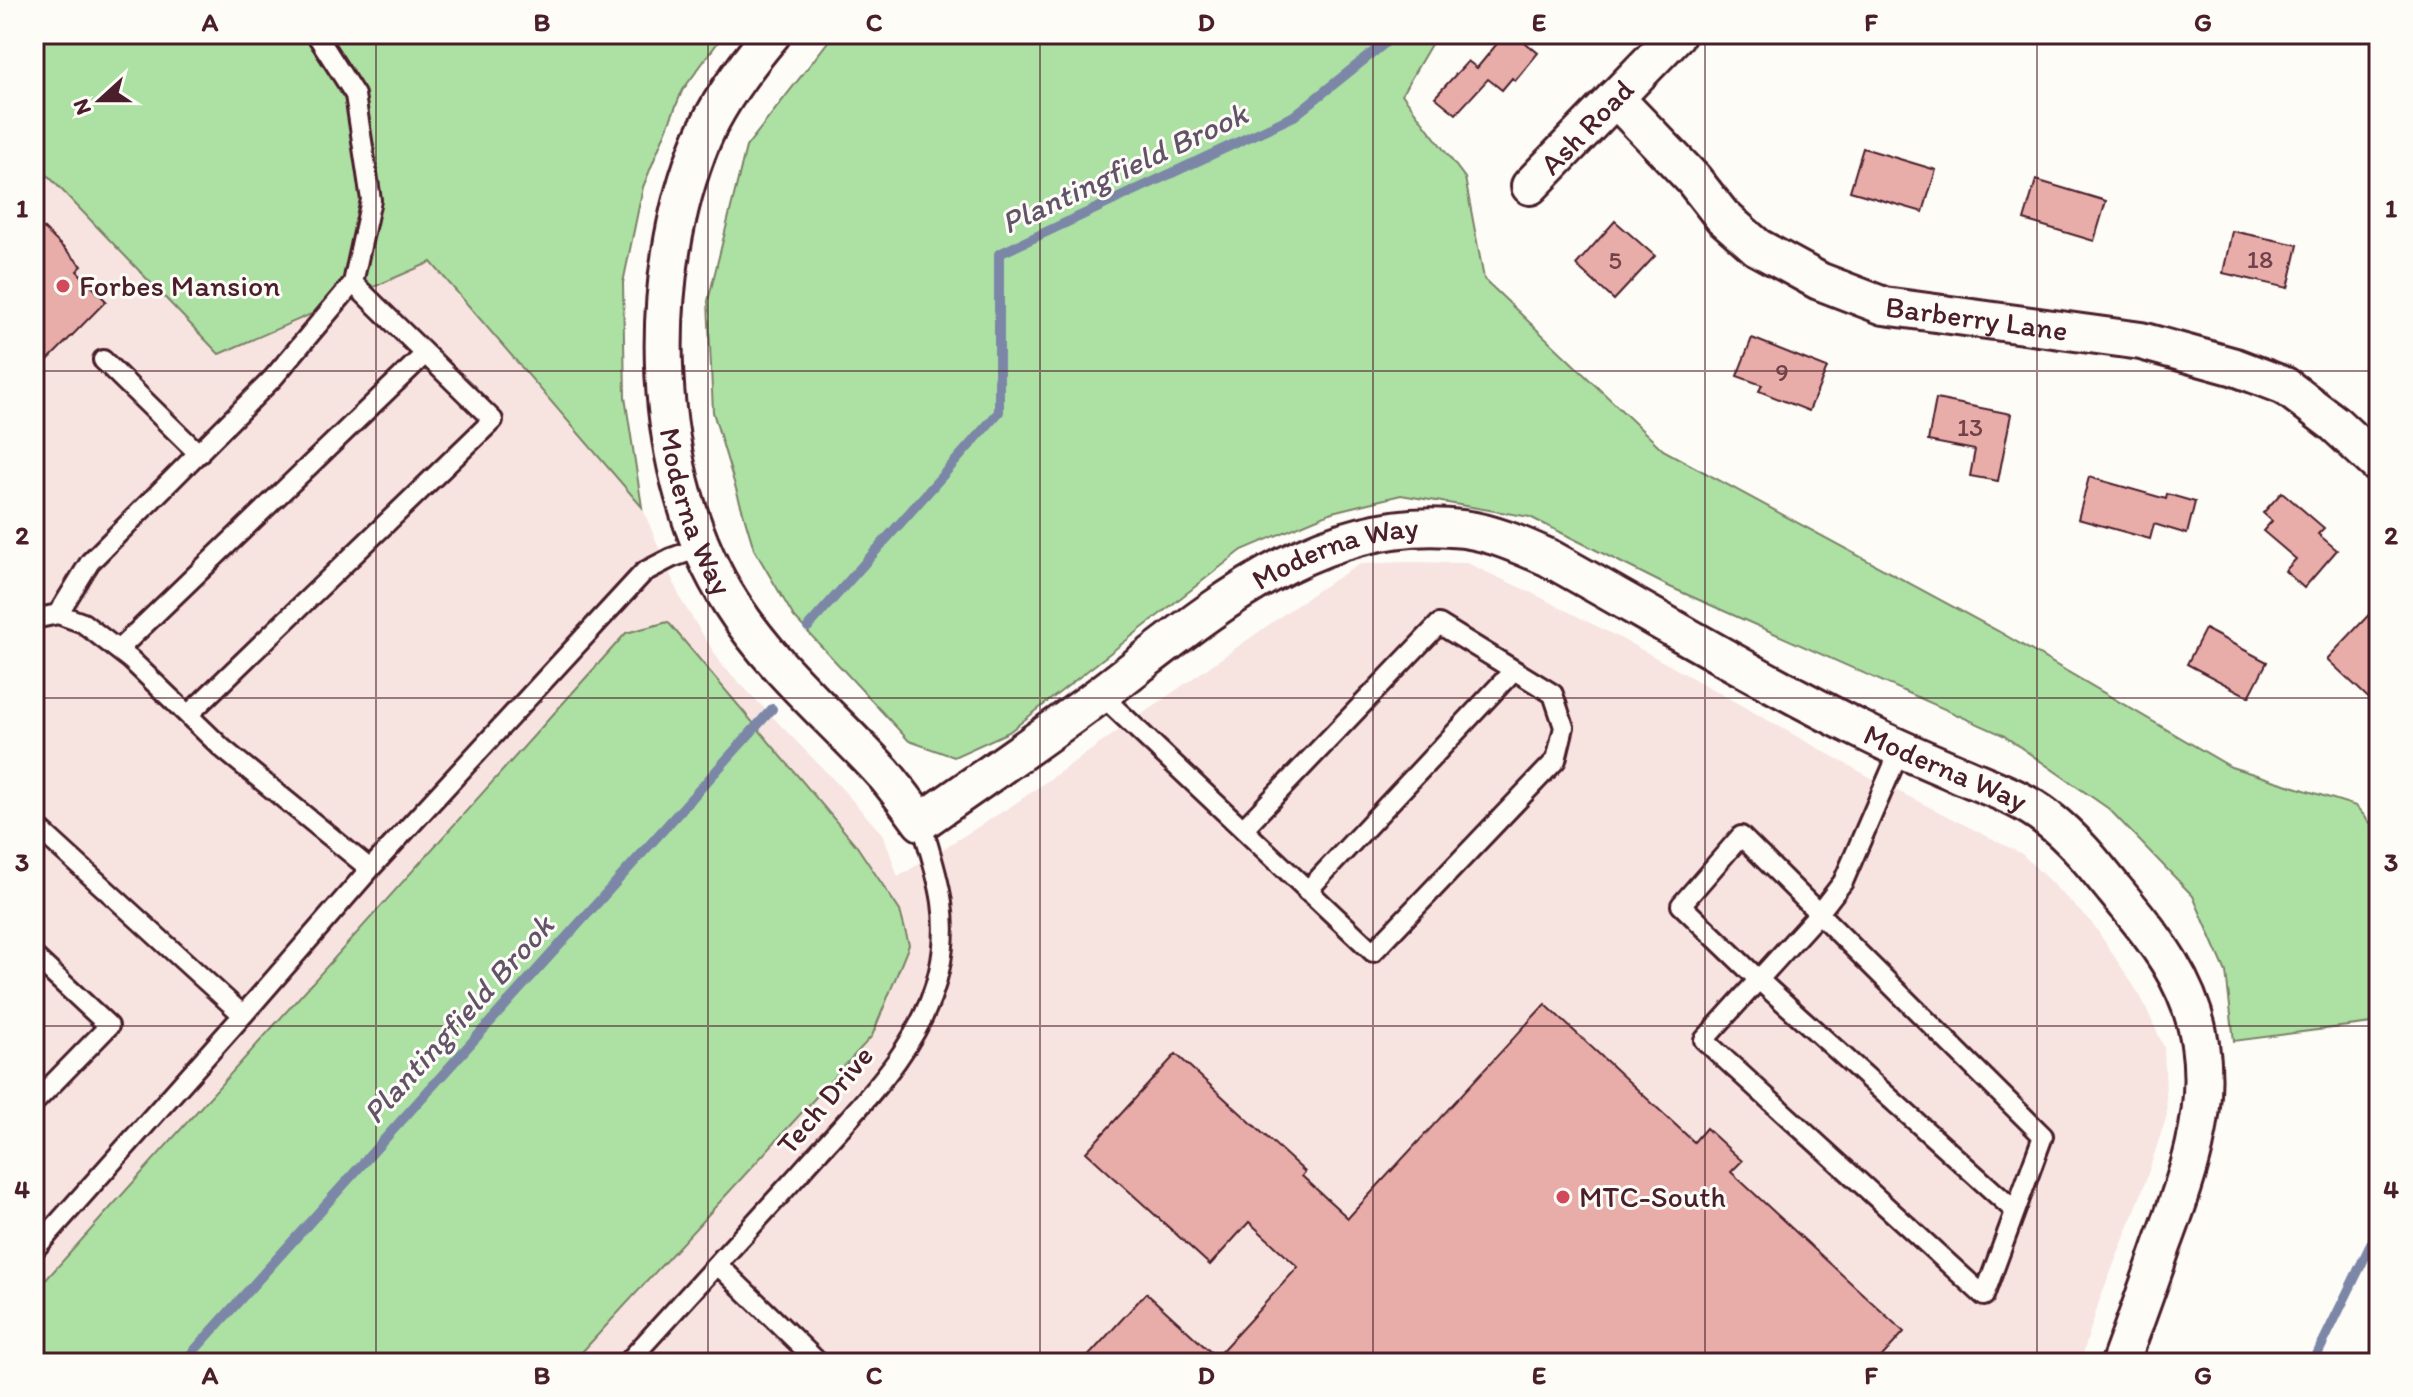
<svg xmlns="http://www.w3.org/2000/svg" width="2413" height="1397" font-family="Itim,sans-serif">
<rect width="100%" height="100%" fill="#fdfcf7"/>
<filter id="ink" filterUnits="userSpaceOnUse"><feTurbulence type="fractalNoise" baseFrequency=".0125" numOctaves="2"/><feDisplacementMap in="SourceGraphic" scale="16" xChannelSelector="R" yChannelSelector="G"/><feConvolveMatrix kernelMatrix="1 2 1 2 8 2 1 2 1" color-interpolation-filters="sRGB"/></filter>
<g filter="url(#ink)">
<!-- built -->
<path fill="#f7e4e0" d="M 34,161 L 219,354 L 430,262 L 642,507 L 681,600 L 722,665 L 835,781 L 884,836 L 898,877 L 1013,805 L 1321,588 L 1360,564 L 1406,562 L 1467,563 L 1538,596 L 1635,646 L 1866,775 L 2022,854 L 2093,924 L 2141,997 L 2164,1047 L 2167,1115 L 2141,1195 L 2099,1302 L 2080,1363 L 34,1363 Z"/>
<!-- green -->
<path fill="#ace1a3" stroke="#7b8067" stroke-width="2" d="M 34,34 L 724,34 L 682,91 L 643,187 L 623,283 L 625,397 L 642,507 L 431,262 L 219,354 L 34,161 Z
M 834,34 L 1437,34 L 1402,94 L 1465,178 L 1484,279 L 1663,450 L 1998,631 L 2231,767 L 2356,806 L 2379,833 L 2379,1022 L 2234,1041 L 2226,972 L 2193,896 L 2109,809 L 2003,735 L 1670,587 L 1530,517 L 1401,495 L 1332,512 L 1242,550 L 1009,732 L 954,757 L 909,741 L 794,617 L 754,549 L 713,412 L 708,301 L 746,147 Z
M 668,622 L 856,845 L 900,911 L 909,945 L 872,1036 L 572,1363 L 34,1363 L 34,1293 L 626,633 Z"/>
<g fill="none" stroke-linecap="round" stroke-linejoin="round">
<!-- stream -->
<path stroke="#7c87a7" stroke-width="10" d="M 808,627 L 999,412 L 999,254 L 1294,116 L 1396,34
M 183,1363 L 772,709
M 2313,1363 L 2379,1228"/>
</g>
<!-- building -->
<path fill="#e8ada9" stroke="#4a1f2b" stroke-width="2" d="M 1505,34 L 1515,34 L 1538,53 L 1515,81 L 1512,78 L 1502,90 L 1488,79 L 1456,114 L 1435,97 L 1468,61 L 1477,68 Z
M 1863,148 L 1936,170 L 1923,212 L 1850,191 Z
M 2036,180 L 2106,201 L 2094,241 L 2024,220 Z
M 34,219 L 82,266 L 77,271 L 106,301 L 47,361 L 34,347 Z
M 1615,221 L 1655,256 L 1614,300 L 1576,265 Z
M 2232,231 L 2298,245 L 2288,288 L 2223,273 Z
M 1752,338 L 1827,368 L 1809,411 L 1759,391 L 1762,385 L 1737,376 Z
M 1936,399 L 2011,414 L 1998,481 L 1970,476 L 1975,450 L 1928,441 Z
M 2089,477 L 2166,499 L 2167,494 L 2195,502 L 2187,534 L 2154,524 L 2150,539 L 2078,519 Z
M 2282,492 L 2324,528 L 2318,534 L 2337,550 L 2304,588 L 2285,571 L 2296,559 L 2263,531 L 2272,521 L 2263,513 Z
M 2379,604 L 2379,708 L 2327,659 Z
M 2205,629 L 2267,662 L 2249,697 L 2187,664 Z
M 1545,1004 L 1694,1142 L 1706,1128 L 1742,1161 L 1731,1172 L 1904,1332 L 1876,1363 L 1082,1363 L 1146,1293 L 1216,1357 L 1298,1267 L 1249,1222 L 1210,1265 L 1086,1152 L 1176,1054 L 1305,1172 L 1302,1176 L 1348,1218 Z"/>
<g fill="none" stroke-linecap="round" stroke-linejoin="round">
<!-- lane casing -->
<g stroke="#4a1f2b" stroke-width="24">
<path id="lane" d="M 316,34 L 355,95 L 371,200 L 353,283
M 103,360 L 199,454
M 58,614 L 90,562 L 273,378 L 353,283 L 493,420 L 188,715
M 34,619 L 58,614 L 83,623 L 131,660 L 222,748 L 370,869
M 118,650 L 425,354
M 1100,694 L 1373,952 L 1556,760 L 1564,727 L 1553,694 L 1439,624 L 1243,829
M 1900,750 L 1843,882 L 1819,913 L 1704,1040 L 1984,1296 L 2043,1136 L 1741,836 L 1681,905 L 1759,980 L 2015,1211
M 34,824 L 243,1015 L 370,869 L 644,572 L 671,558 L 702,547
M 1307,891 L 1514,670
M 34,956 L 109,1026 L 34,1103
M 34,1250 L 243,1015
M 718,1265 L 819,1363
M 627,1363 C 685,1300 742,1237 799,1174 C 851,1114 922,1051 939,971 C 952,915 937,875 921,822"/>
</g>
<!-- street casing -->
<g stroke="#4a1f2b" stroke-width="42">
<g id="street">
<path id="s1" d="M 772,34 C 745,66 718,102 702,140 C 645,277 649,476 731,603 C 772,668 832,717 884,774 C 897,789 909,806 921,822 C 982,779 1044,737 1104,692 C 1210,611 1320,512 1463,529 C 1494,533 1522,546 1549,558 C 1655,617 1759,680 1867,733 C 1899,749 1933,763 1966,777 C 1994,789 2023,799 2047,818 C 2073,838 2093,863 2113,888 C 2152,935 2191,981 2200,1044 C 2211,1116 2185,1184 2161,1249 C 2148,1287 2134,1325 2120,1363"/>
<path id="s2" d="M 1615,98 L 1693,179 L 1722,216 L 1757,247 L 1819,281 L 1884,306 L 2141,341 L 2235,367 L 2285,386 L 2335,424 L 2379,465"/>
<path id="s3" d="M 1530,186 L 1677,34"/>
</g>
</g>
<!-- lane -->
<use href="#lane" stroke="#fdfcf7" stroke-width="18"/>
<!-- street -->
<use href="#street" stroke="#fdfcf7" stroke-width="36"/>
</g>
</g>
<!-- grid -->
<path fill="none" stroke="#4a1f2b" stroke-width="2" stroke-opacity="0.55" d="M 376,34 L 376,1363M 708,34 L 708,1363M 1040,34 L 1040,1363M 1373,34 L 1373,1363M 1705,34 L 1705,1363M 2037,34 L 2037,1363M 34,371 L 2379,371M 34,698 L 2379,698M 34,1026 L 2379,1026"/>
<!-- markers -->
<g fill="#d1495b" stroke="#fdfcf7" stroke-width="3">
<circle cx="63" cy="286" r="8"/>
<circle cx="1563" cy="1197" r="8"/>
</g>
<g text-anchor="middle" stroke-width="6" stroke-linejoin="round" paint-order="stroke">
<!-- number labels -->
<g font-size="26" fill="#72424a">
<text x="2260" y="268">18</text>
<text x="1615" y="269">5</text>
<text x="1782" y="381">9</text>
<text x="1970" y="436">13</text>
</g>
<!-- street labels -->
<g font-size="30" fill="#4a1f2b" stroke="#fdfcf7">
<text dy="10" stroke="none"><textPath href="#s3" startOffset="82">Ash Road</textPath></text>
<text dy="10" stroke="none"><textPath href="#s2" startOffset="440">Barberry Lane</textPath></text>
<text dy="10" stroke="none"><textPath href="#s1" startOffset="508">Moderna Way</textPath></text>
<text dy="10" stroke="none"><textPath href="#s1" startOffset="1396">Moderna Way</textPath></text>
<text dy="10" stroke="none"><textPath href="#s1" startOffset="2068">Moderna Way</textPath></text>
<text transform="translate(825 1100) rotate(-50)" y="10">Tech Drive</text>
</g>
<!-- poi labels -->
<g font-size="30" fill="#4a1f2b" stroke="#fdfcf7" text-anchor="start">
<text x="79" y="296">Forbes Mansion</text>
<text x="1579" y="1207">MTC-South</text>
</g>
<!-- water labels -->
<g font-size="32" font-style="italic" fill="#635369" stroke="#fdfcf7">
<text transform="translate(1124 168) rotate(-25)" y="11">Plantingfield Brook</text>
<text transform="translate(458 1019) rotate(-48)" y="11">Plantingfield Brook</text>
</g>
</g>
<!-- margin -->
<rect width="2413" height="1397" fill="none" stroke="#fdfcf7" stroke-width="88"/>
<!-- north arrow -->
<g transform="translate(100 100) rotate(249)" stroke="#fdfcf7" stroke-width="6" paint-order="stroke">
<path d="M0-6L14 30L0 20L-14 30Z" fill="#4a1f2b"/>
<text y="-12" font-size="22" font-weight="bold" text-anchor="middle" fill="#4a1f2b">N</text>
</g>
<rect x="44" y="44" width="2325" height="1309" fill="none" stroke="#4a1f2b" stroke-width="3"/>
<g font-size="26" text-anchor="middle" font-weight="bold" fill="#4a1f2b">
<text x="210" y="31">A</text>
<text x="542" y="31">B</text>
<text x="874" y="31">C</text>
<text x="1206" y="31">D</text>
<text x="1539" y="31">E</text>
<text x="1871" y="31">F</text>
<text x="2203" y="31">G</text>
<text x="22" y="217">1</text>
<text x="2391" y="217">1</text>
<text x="22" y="544">2</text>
<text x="2391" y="544">2</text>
<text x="22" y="871">3</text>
<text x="2391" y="871">3</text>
<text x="22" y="1198">4</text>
<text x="2391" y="1198">4</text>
<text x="210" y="1384">A</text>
<text x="542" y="1384">B</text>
<text x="874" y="1384">C</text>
<text x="1206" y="1384">D</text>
<text x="1539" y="1384">E</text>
<text x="1871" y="1384">F</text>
<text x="2203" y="1384">G</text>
</g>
</svg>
